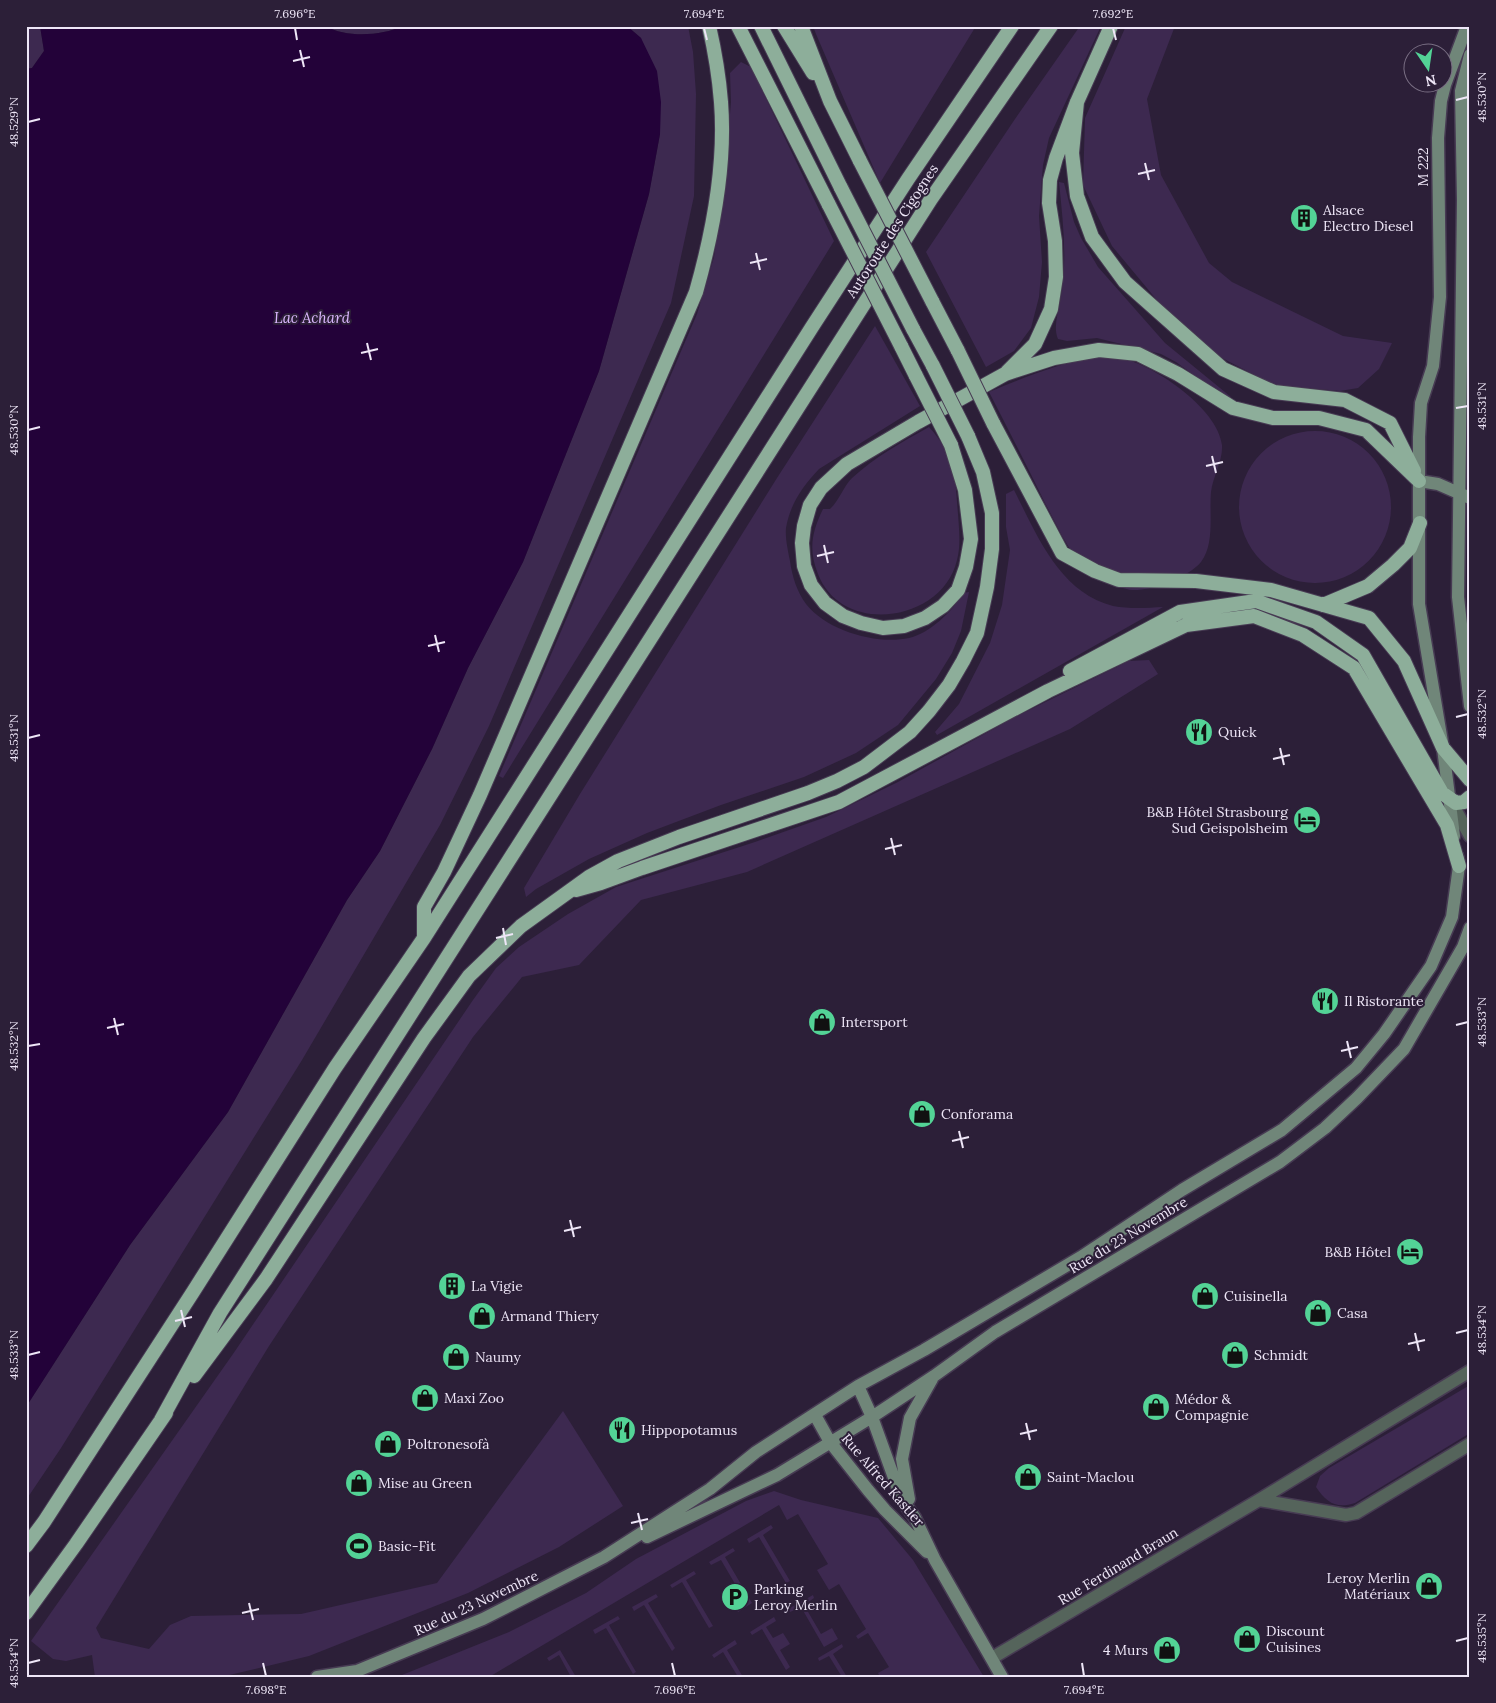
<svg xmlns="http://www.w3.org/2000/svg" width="1496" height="1703" font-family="Lora,serif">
<rect width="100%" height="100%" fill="#2c1f38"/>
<!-- green -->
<path fill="#3d2950" d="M 26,26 L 40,26 L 44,51 L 32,68 L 26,69 Z
M 326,26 L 402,26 C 383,36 345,38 326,26 Z
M 627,26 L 688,26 L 693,52 L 696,94 L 694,196 L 671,303 L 489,726 L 440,825 L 302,1060 L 61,1448 L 26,1500 L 26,1407 L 130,1245 L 228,1112 L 347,900 L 380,851 L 432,749 L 468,668 L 523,562 L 599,371 L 649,194 L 660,134 L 641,38 Z
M 813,26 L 976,26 L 880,183 L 816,34 Z
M 1080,26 L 1101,26 L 1049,138 L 1043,165 L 1039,216 L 1042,262 L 1039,297 L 1031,328 L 1014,351 L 986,367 L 926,252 L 1015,119 Z
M 1126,26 L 1175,26 L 1147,99 L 1161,175 L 1209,263 L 1232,282 L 1343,336 L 1392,343 L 1379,369 L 1358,388 L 1340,391 L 1274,385 L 1222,358 L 1171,317 L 1112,246 L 1083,185 L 1085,118 Z
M 741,62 L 751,67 L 834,241 L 503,778 L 499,776 L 697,314 L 714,257 L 724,186 L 731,102 L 730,73 Z
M 1059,182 L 1064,183 L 1074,222 L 1081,238 L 1098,267 L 1165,343 L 1231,397 L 1222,407 L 1206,387 L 1191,373 L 1176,362 L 1161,354 L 1097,338 L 1067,341 L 1058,339 C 1053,327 1058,314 1060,302 C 1068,262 1063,222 1059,182 Z
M 875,326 L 920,406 L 819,469 C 803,486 790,504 786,528 C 785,538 788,551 790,561 C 792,576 797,592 806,604 C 827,631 877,645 909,638 C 929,634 954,610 963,593 L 969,592 L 961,631 L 952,653 L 936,679 L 898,725 L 856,753 L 804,777 L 721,805 L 647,833 L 589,859 L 536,889 L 526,897 L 524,888 L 580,794 L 777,478 Z
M 1093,357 C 1101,357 1109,356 1116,357 C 1151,362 1218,408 1222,445 C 1223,461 1213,476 1211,492 C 1209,513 1215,544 1201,562 C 1189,577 1151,591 1132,590 C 1120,589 1094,576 1085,567 C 1068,552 1056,523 1045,503 C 1027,466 1008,429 989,392 C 1023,378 1057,364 1093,357 Z
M 929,427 C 956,457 955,475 958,514 C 959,528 961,546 957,560 C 943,622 842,637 818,574 C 808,549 812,532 823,509 L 830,509 C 839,501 843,487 852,478 C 875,457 902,442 929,427 Z
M1239 507a76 76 0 1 1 152 0a76 76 0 1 1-152 0Z
M 1014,490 C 1037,535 1059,592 1113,606 C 1129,609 1147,608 1163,607 L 937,735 L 935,732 L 959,704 L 990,643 L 1002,605 L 1010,550 L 1006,527 L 1006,494 Z
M 1149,660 L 1158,674 L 1070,729 L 747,872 L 641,900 L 579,965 L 522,977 L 473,1037 L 269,1346 L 96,1628 L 101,1638 L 149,1649 L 170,1625 L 191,1616 L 301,1614 L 437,1583 L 563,1411 L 623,1506 L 559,1547 L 468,1593 L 309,1656 L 221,1677 L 95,1677 L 92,1655 L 66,1661 L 53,1659 L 31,1641 L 233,1354 L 473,1000 L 496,968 L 519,947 L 568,914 L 616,887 L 755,842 L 826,817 L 898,782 L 1019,715 L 1129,661 Z
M 1470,1385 L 1470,1433 L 1355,1503 C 1336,1509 1327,1503 1316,1487 L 1320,1476 L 1329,1468 Z
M 774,1491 L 801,1500 L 878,1518 L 913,1560 L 984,1677 L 880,1677 L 878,1673 L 889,1667 L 868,1633 L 858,1639 L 856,1636 L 866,1629 L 839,1584 L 829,1590 L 817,1570 L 828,1564 L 798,1514 L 787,1520 L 779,1505 L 489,1677 L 397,1677 L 509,1632 L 586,1593 L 636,1559 L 746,1501 Z
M 771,1525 L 773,1528 L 763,1535 L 790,1581 L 786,1583 L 759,1537 L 749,1543 L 747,1539 Z
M 733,1548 L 735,1551 L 725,1557 L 752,1603 L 738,1612 L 731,1600 L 741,1594 L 721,1560 L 711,1565 L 709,1562 Z
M 694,1571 L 696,1574 L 686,1580 L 713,1626 L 709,1628 L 682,1582 L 672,1588 L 670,1585 Z
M 656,1594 L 658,1597 L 648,1603 L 675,1648 L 672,1651 L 644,1605 L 634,1611 L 632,1607 Z
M 813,1595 L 814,1598 L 804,1605 L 821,1634 L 832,1628 L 838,1639 L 824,1647 L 801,1607 L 790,1612 L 788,1609 Z
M 618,1616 L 620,1619 L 609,1625 L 636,1672 L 633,1674 L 606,1628 L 595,1634 L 593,1630 Z
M 774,1617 L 776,1621 L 766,1627 L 773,1638 L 783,1633 L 790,1644 L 780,1650 L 790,1667 L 786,1670 L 762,1629 L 752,1635 L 750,1632 Z
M 735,1640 L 737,1644 L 727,1650 L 743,1677 L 738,1677 L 723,1652 L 714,1658 L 712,1655 Z
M 842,1644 L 843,1647 L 833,1654 L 847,1677 L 842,1677 L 829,1656 L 819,1661 L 818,1658 Z
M 560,1650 L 576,1677 L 571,1677 L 559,1655 L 549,1661 L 547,1658 Z"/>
<!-- water -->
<path fill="#230239" d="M 40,26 L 326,26 C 345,38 383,36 402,26 L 627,26 L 641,38 L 657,71 L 661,102 L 660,134 L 649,194 L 599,371 L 523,562 L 468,668 L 432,749 L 380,851 L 347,900 L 228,1112 L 130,1245 L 26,1407 L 26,69 L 32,68 L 44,51 Z"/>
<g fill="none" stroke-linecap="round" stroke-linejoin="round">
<!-- minor casing -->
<g stroke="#473b53" stroke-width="15">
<path id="minor" d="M 1450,800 L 1470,836
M 1259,1500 L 1346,1515 L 1356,1513 L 1470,1444
M 992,1658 L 1259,1500 L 1470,1371"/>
</g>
<!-- secondary casing -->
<g stroke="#473b53" stroke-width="15">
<path id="secondary" d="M 1470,55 L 1461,91 L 1463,200 L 1458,597 L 1470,706
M 1419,481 L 1438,484 L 1470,498
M 1454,836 L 1443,748 L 1419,604 L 1419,437 L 1421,403 L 1433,366 L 1440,297 L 1438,138 L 1441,101 L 1445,85 L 1467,26
M 858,1386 L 872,1417 L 902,1500 L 915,1518 L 935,1560 L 1002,1677
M 815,1415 L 830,1442 L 868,1490 L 885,1510 L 927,1552
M 909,1499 L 902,1459 L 910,1418 L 932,1379
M 647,1537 L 777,1475 L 872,1417 L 934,1376 L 995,1332 L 1280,1162 L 1325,1128 L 1357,1098 L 1404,1049 L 1463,947 L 1470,928
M 317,1677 L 357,1671
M 349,1677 L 357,1671 L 483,1619 L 604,1557 L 710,1489 L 756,1452 L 858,1386 L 924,1350 L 1081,1257 L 1182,1190 L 1282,1130 L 1356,1068 L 1384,1034 L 1431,966 L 1452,917 L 1459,866 L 1457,856"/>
</g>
<!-- trunk casing -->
<g stroke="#473b53" stroke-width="16">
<path id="trunk" d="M 738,26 L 829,205
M 761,26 L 841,188
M 784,26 L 813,73
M 801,26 L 830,101 L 860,161
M 1077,102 L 1072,153 L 1077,196 L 1092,237 L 1125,282 L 1223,369 L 1274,392 L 1345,400 L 1390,423 L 1414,471
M 932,301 L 958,351
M 913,329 L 933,366
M 901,346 L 916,376
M 1007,372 L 1035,344 L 1051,309 L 1056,277 L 1055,241 L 1049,203 L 1050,180 L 1056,158 L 1077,102 L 1111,26
M 993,423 L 1062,553 L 1095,571 L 1119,580 L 1196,581 L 1271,590 L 1369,618 L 1404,661 L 1443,748 L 1470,780
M 951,445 L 965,490 L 971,539 L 966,567 L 958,590 L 943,606 L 925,618 L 904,626 L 883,628 L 861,623 L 843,616 L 825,603 L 811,585 L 804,566 L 802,543 L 804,526 L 810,505 L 821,488 L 847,464 L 918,422 L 1005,374 L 1054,358 L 1099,350 L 1138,354 L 1178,374 L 1233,408 L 1273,418 L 1319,418 L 1366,430 L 1419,481
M 1323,605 L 1368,586 L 1393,565 L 1410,548 L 1420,523
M 1070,671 L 1180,612 L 1256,601 L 1316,622 L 1363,655 L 1442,793 L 1456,803 L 1464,802 L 1470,797
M 576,890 L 601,883 L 642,868 L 839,802 L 1048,691 L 1186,625 L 1254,616 L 1303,635 L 1354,668 L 1447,825 L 1459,866
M 424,938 L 424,907 L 444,872 L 480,795 L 696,292 C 713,232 726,165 721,102 C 719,76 715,52 709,26
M 194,1376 L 266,1279 L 424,1038 L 469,976 L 521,926 L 589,877 L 618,861 L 679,837 L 808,793 L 837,781 L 864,767 L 910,732 L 929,711 L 949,685 L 963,661 L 977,633 L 987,587 L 992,549 L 992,513 L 983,472 L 968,436
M 161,1420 L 220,1313 L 931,199 L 1051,26
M 26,1546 L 44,1522 L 193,1292 L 335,1068 L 424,938 L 812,327 L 908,179 L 1012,26
M 26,1613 L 76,1544 L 166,1413"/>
</g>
<!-- minor -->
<use href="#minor" stroke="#55645b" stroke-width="12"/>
<!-- secondary -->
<use href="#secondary" stroke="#708679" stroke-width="12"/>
<!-- trunk -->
<use href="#trunk" stroke="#8dae9a" stroke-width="14"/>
<!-- trunk-bridge casing -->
<g stroke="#473b53" stroke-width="16" stroke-linecap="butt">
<path id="trunk-bridge" d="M 860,161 L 932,301
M 841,188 L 913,329
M 829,205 L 901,346
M 958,351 L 993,423
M 933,366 L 968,436
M 916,376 L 951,445"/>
</g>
<!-- trunk-bridge -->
<use href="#trunk-bridge" stroke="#8dae9a" stroke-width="14"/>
</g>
<!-- ticks -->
<path fill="none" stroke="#eee6f7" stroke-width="2" d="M 295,28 L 297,40M 704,28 L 707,40M 1113,28 L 1116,40M 300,50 L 304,67M 293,61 L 310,57M 1456,100 L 1468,97M 28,122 L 40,119M 1145,163 L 1149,180M 1138,174 L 1155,170M 756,253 L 760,270M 750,263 L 767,259M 367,343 L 371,360M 361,353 L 378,349M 1456,408 L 1468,406M 28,430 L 40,427M 1212,456 L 1216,473M 1206,466 L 1223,462M 824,545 L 828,563M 817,556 L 834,552M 435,635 L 439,652M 428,646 L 445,642M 1456,717 L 1468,714M 28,738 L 40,735M 1280,748 L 1284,765M 1273,759 L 1290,755M 891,838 L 895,855M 885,849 L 902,845M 503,928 L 506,945M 496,938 L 513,934M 114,1018 L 118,1035M 1456,1025 L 1468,1022M 107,1028 L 124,1024M 1347,1041 L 1351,1058M 28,1046 L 40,1044M 1341,1051 L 1358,1047M 959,1131 L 963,1148M 952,1141 L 969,1137M 570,1220 L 574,1237M 564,1231 L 581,1227M 181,1310 L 185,1327M 175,1321 L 192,1317M 1415,1333 L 1419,1351M 1456,1333 L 1468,1330M 1408,1344 L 1425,1340M 28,1355 L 40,1352M 1026,1423 L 1030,1440M 1020,1434 L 1037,1430M 638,1513 L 642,1530M 631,1523 L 648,1519M 249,1603 L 253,1620M 242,1613 L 259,1609M 1456,1641 L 1468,1638M 28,1663 L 40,1660M 263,1663 L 266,1676M 672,1663 L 675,1676M 1082,1663 L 1084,1676"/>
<!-- icons -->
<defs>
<g id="building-disc" transform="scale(1.4375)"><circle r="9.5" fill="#53d396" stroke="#2c1f38"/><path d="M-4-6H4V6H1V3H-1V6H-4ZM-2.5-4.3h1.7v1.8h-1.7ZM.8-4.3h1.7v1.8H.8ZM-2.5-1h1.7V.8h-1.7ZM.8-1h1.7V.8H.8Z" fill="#111"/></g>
<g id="restaurant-disc" transform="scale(1.4375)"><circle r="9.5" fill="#53d396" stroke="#2c1f38"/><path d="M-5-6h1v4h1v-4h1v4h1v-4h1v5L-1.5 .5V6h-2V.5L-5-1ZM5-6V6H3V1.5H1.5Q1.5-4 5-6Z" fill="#111"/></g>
<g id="hotel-disc" transform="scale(1.4375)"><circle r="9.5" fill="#53d396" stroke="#2c1f38"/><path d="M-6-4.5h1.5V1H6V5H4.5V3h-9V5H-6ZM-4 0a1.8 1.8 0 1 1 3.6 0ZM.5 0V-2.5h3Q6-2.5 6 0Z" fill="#111"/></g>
<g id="shop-disc" transform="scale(1.4375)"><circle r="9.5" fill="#53d396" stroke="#2c1f38"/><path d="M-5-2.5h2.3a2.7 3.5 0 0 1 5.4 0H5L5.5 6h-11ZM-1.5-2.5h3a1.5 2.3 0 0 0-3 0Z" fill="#111"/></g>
<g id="stadium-disc" transform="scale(1.4375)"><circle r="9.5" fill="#53d396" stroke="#2c1f38"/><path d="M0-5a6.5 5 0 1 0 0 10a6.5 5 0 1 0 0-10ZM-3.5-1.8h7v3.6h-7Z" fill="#111"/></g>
<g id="parking-disc" transform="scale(1.4375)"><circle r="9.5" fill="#53d396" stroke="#2c1f38"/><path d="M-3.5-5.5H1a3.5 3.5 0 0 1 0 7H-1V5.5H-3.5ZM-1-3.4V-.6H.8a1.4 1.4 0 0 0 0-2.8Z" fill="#111"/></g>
</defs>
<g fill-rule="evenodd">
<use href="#building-disc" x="1304" y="218"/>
<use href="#restaurant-disc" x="1199" y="732"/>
<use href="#hotel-disc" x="1307" y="820"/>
<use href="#restaurant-disc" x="1325" y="1001"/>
<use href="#shop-disc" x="822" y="1022"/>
<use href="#shop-disc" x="922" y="1114"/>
<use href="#hotel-disc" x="1410" y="1252"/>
<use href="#building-disc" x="452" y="1286"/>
<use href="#shop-disc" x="1205" y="1296"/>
<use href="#shop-disc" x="1318" y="1313"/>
<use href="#shop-disc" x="482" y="1316"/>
<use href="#shop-disc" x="1235" y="1355"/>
<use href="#shop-disc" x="456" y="1357"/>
<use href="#shop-disc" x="425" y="1398"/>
<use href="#shop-disc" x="1156" y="1407"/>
<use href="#restaurant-disc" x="622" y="1430"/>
<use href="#shop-disc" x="388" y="1444"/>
<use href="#shop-disc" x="1028" y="1477"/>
<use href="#shop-disc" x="359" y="1483"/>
<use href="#stadium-disc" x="359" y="1546"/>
<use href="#shop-disc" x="1429" y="1586"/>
<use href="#parking-disc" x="735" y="1597"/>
<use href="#shop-disc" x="1247" y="1639"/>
<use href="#shop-disc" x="1167" y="1650"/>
</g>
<g text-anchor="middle" stroke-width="4" stroke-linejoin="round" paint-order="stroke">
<!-- street labels -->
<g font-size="14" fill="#eee6f7" stroke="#2c1f38">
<text transform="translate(1423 167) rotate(-90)" y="5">M 222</text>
<text transform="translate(892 231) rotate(-57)" y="5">Autoroute des Cigognes</text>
<text transform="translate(1128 1235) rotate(-31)" y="5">Rue du 23 Novembre</text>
<text transform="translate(883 1480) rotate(49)" y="5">Rue Alfred Kastler</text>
<text transform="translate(1118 1566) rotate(-31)" y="5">Rue Ferdinand Braun</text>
<text transform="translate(476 1603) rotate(-25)" y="5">Rue du 23 Novembre</text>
</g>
<!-- poi labels -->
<g font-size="14" fill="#eee6f7" stroke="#2c1f38" text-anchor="start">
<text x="1323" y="215">Alsace<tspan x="1323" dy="16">Electro Diesel</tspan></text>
<text x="1218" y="737">Quick</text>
<text x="1288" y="817" text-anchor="end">B&amp;B Hôtel Strasbourg<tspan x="1288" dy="16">Sud Geispolsheim</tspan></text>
<text x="1344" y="1006">Il Ristorante</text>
<text x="841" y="1027">Intersport</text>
<text x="941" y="1119">Conforama</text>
<text x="1391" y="1257" text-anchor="end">B&amp;B Hôtel</text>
<text x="471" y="1291">La Vigie</text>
<text x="1224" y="1301">Cuisinella</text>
<text x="1337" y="1318">Casa</text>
<text x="501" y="1321">Armand Thiery</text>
<text x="1254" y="1360">Schmidt</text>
<text x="475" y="1362">Naumy</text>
<text x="444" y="1403">Maxi Zoo</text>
<text x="1175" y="1404">Médor &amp;<tspan x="1175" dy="16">Compagnie</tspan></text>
<text x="641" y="1435">Hippopotamus</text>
<text x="407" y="1449">Poltronesofà</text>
<text x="1047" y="1482">Saint-Maclou</text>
<text x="378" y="1488">Mise au Green</text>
<text x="378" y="1551">Basic-Fit</text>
<text x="1410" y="1583" text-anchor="end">Leroy Merlin<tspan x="1410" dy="16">Matériaux</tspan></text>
<text x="754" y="1594">Parking<tspan x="754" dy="16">Leroy Merlin</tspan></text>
<text x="1266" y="1636">Discount<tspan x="1266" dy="16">Cuisines</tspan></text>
<text x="1148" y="1655" text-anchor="end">4 Murs</text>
</g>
<!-- water labels -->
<g font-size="15" font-style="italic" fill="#dab6fd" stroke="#2c1f38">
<text x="312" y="323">Lac Achard</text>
</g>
</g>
<!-- border -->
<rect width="1496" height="1703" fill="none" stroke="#2c1f38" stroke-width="55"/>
<!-- north arrow -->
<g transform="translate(1428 68) rotate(167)"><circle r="24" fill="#2c1f38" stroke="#7a6f84"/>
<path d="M0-4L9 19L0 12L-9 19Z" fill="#53d396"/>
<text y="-8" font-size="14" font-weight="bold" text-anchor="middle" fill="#eee6f7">N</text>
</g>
<rect x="28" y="28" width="1440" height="1648" fill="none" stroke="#eee6f7" stroke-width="2"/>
<g font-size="12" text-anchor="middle" fill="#eee6f7">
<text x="295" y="18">7.696°E</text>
<text x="704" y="18">7.694°E</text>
<text x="1113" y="18">7.692°E</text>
<text transform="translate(1482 97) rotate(-90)" y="4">48.530°N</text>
<text transform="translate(14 122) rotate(-90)" y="4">48.529°N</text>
<text transform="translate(1482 406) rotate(-90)" y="4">48.531°N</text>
<text transform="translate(14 430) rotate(-90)" y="4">48.530°N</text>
<text transform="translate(1482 714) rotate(-90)" y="4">48.532°N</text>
<text transform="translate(14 738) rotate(-90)" y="4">48.531°N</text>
<text transform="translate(1482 1022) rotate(-90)" y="4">48.533°N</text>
<text transform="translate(14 1046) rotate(-90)" y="4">48.532°N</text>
<text transform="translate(1482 1330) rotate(-90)" y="4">48.534°N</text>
<text transform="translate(14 1355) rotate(-90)" y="4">48.533°N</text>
<text transform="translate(1482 1638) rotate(-90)" y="4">48.535°N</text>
<text transform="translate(14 1663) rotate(-90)" y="4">48.534°N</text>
<text x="266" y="1694">7.698°E</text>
<text x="675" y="1694">7.696°E</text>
<text x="1084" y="1694">7.694°E</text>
</g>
</svg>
